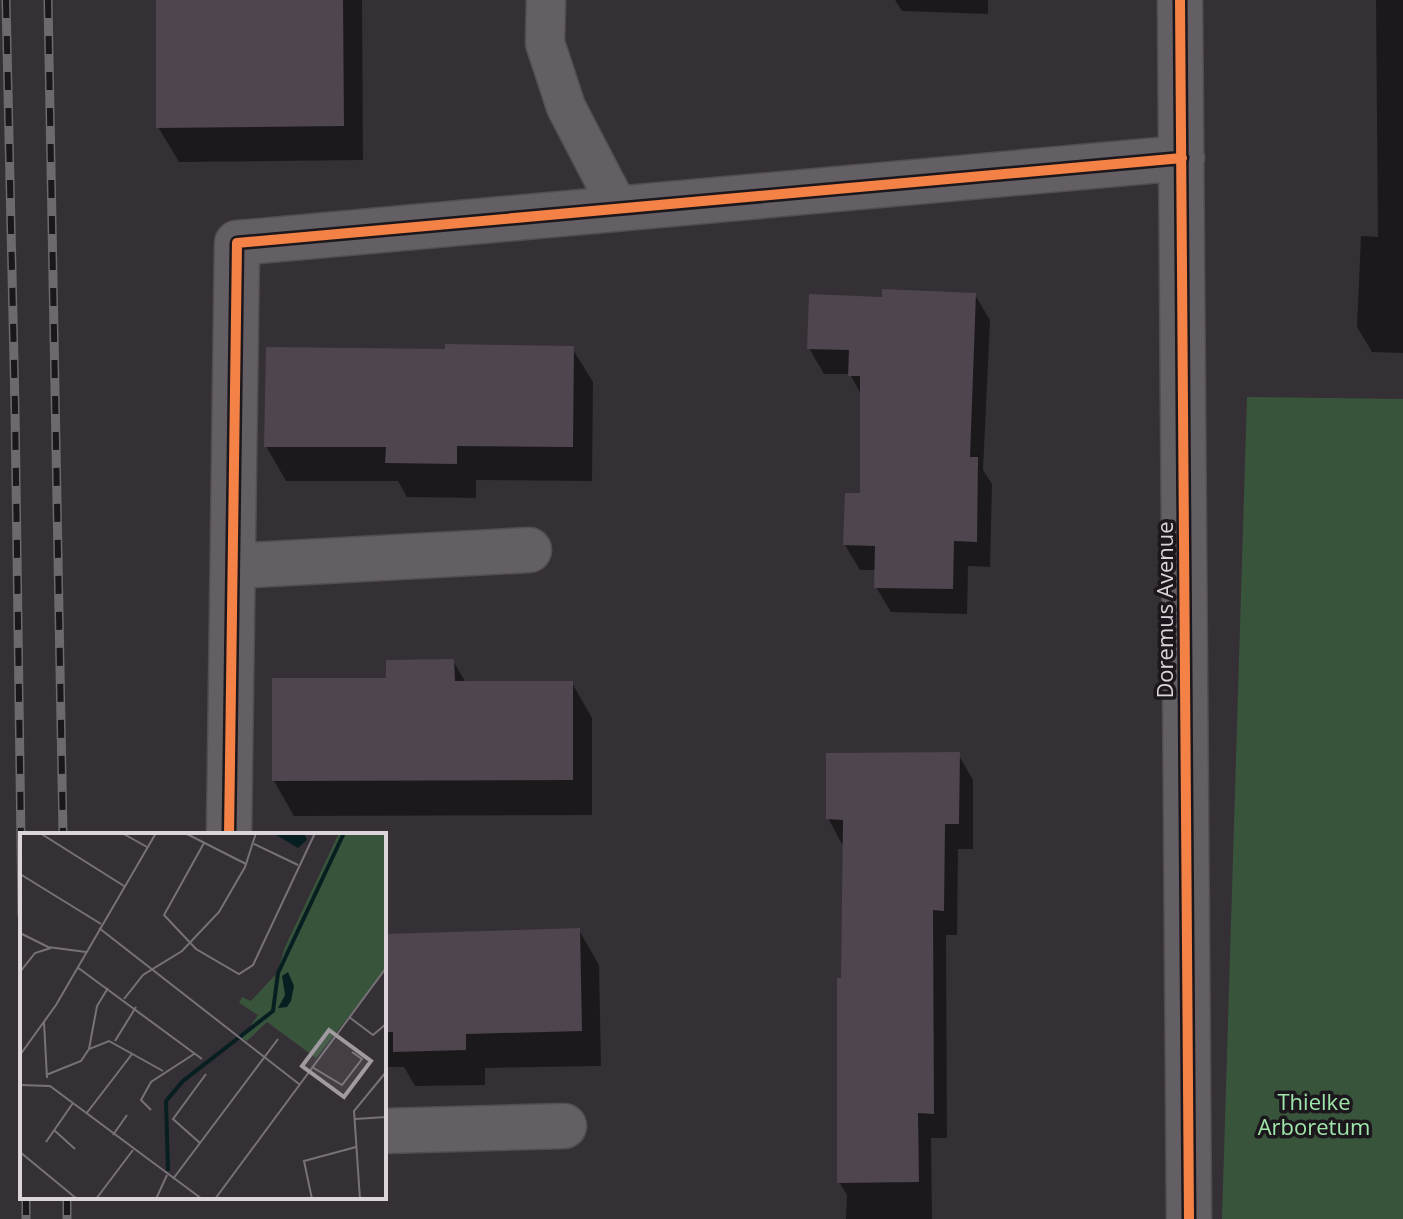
<svg xmlns="http://www.w3.org/2000/svg" width="1403" height="1219" font-family="'Open Sans',sans-serif">
<rect width="100%" height="100%" fill="#353035"/>
<!-- green -->
<path fill="#38553c" d="M 1247,397 L 1403,399 L 1403,1219 L 1222,1219 Z"/>
<!-- shadow -->
<path fill="#0007" d="M 158,0 L 362,0 L 363,160 L 179,162 L 158,127 Z
M 895,0 L 988,0 L 988,14 L 902,11 Z
M 1376,0 L 1403,0 L 1403,353 L 1372,352 L 1357,327 L 1361,236 L 1378,237 Z
M 975,295 L 990,320 L 983,470 L 992,484 L 990,567 L 968,566 L 967,614 L 891,612 L 876,587 L 877,570 L 860,570 L 845,545 L 862,495 L 862,396 L 850,374 L 824,374 L 809,348 L 884,299 Z
M 572,348 L 593,382 L 592,481 L 476,480 L 476,498 L 407,497 L 398,481 L 286,481 L 266,446 L 447,351 Z
M 453,661 L 466,683 L 572,683 L 592,718 L 592,815 L 294,816 L 274,781 L 388,680 Z
M 958,754 L 973,780 L 973,849 L 958,849 L 957,935 L 946,935 L 947,1138 L 931,1138 L 932,1219 L 846,1219 L 847,1195 L 839,1182 L 845,844 L 842,844 L 828,818 Z
M 579,930 L 599,965 L 601,1066 L 485,1068 L 485,1085 L 415,1086 L 404,1067 L 384,1067 L 384,935 Z"/>
<!-- building -->
<path fill="#4e454e" d="M 156,0 L 343,0 L 344,126 L 156,128 Z
M 882,289 L 976,293 L 970,457 L 978,457 L 977,542 L 954,541 L 953,589 L 874,588 L 875,546 L 843,545 L 845,493 L 860,493 L 860,376 L 848,376 L 849,350 L 807,349 L 809,294 L 882,297 Z
M 445,344 L 574,346 L 573,447 L 457,446 L 457,464 L 385,463 L 386,447 L 264,447 L 266,347 L 445,349 Z
M 454,659 L 455,681 L 573,681 L 573,780 L 272,781 L 272,678 L 386,678 L 386,660 Z
M 960,752 L 959,824 L 945,824 L 944,911 L 933,910 L 934,1114 L 918,1113 L 919,1182 L 837,1183 L 837,978 L 841,978 L 843,820 L 826,819 L 826,753 Z
M 580,928 L 582,1031 L 466,1034 L 466,1050 L 393,1052 L 393,1032 L 384,1032 L 384,934 Z"/>
<g fill="none" stroke-linecap="round" stroke-linejoin="round">
<!-- lane casing -->
<g stroke="#524d52" stroke-width="41">
<path id="lane" d="M 546,0 L 545,43 L 566,107 L 619,209"/>
</g>
<!-- street casing -->
<g stroke="#524d52" stroke-width="47">
<path id="street" d="M 1180,0 L 1189,1219
M 233,566 L 529,550
M 229,835 L 237,243 L 1182,158
M 384,1131 L 564,1126"/>
</g>
<!-- lane -->
<use href="#lane" stroke="#635f64" stroke-width="38"/>
<!-- street -->
<use href="#street" stroke="#635f64" stroke-width="44"/>
<!-- rail casing -->
<g stroke="#6d6a6d" stroke-width="9">
<path id="rail" d="M 6,0 L 15,408 L 22,915
M 48,0 L 63,835
M 26,1197 L 26,1219
M 67,1197 L 67,1219"/>
</g>
<!-- rail -->
<use href="#rail" stroke="#1b171c" stroke-width="6" stroke-dasharray="18" stroke-linecap="butt"/>
<!-- cycleway casing -->
<g stroke="#1b171c" stroke-width="15">
<path id="cycleway" d="M 1180,0 L 1189,1219
M 229,835 L 237,243 L 1182,158"/>
</g>
<!-- cycleway -->
<use href="#cycleway" stroke="#f48246" stroke-width="10"/>
</g>
<g text-anchor="middle" stroke-width="7" stroke-linejoin="round" paint-order="stroke">
<!-- street labels -->
<g font-size="22" fill="#dbd4db" stroke="#1b171c">
<text transform="translate(1165 610) rotate(-90)" y="8">Doremus Avenue</text>
</g>
<!-- park labels -->
<g font-size="22" fill="#9fe5a9" stroke="#1b171c">
<text x="1314" y="1110">Thielke<tspan x="1314" dy="25">Arboretum</tspan></text>
</g>
</g>
<!-- overview -->
<g transform="translate(20 833)">
<rect width="366" height="366" fill="#353035"/>
<path d="M 319,0 L 366,0 L 366,136 L 296,225 L 247,189 L 227,208 L 222,205 L 238,182 L 219,170 L 222,164 L 231,168 L 257,140 L 265,114 Z" fill="#38553c"/>
<path d="M 253,0 L 284,0 L 287,7 L 278,15 ZM 268,139 L 274,153 L 271,168 L 267,174 L 258,175 L 265,162 L 262,143 Z" fill="#081f21"/>
<path fill="none" stroke="#081f21" stroke-width="4" d="M 148,338 L 146,268 L 163,248 L 253,178 L 258,140 L 324,0"/>
<path fill="none" stroke="#777277" stroke-width="2" d="M 20,0 L 104,53M 102,0 L 127,14M 165,0 L 226,31M 184,10 L 144,82 L 176,116 L 219,141 L 233,132 L 295,0M 234,11 L 278,32M 0,41 L 81,91M 79,95 L 279,251M 0,100 L 28,114 L 66,119M 57,134 L 182,226M 0,139 L 15,120 L 31,115M 104,166 L 123,142 L 162,118 L 199,79 L 225,34 L 236,0M 329,184 L 353,202 L 366,191M 24,189 L 27,245M 95,208 L 116,174M 69,216 L 77,173 L 88,155M 0,222 L 36,172 L 136,0M 292,234 L 322,252 L 342,226 L 332,219M 26,242 L 61,228 L 69,216 L 89,208 L 143,238M 0,252 L 30,253 L 182,366M 131,277 L 121,267 L 131,249 L 174,221M 66,281 L 112,221M 335,286 L 366,284M 34,297 L 55,316M 93,302 L 107,282M 26,309 L 53,270M 180,310 L 153,286 L 186,241M 0,319 L 57,366M 153,346 L 258,206M 76,366 L 113,317M 136,366 L 147,342M 195,366 L 366,135M 292,366 L 284,328 L 336,314M 340,366 L 334,278 L 366,239"/>
<path fill="#a19ba1" fill-opacity="0.15" stroke="#a19ba1" stroke-width="4" d="M 309,197 L 351,228 L 324,264 L 282,233 Z"/>
<rect width="366" height="366" fill="none" stroke="#dbd4db" stroke-width="4"/>
</g>
</svg>
